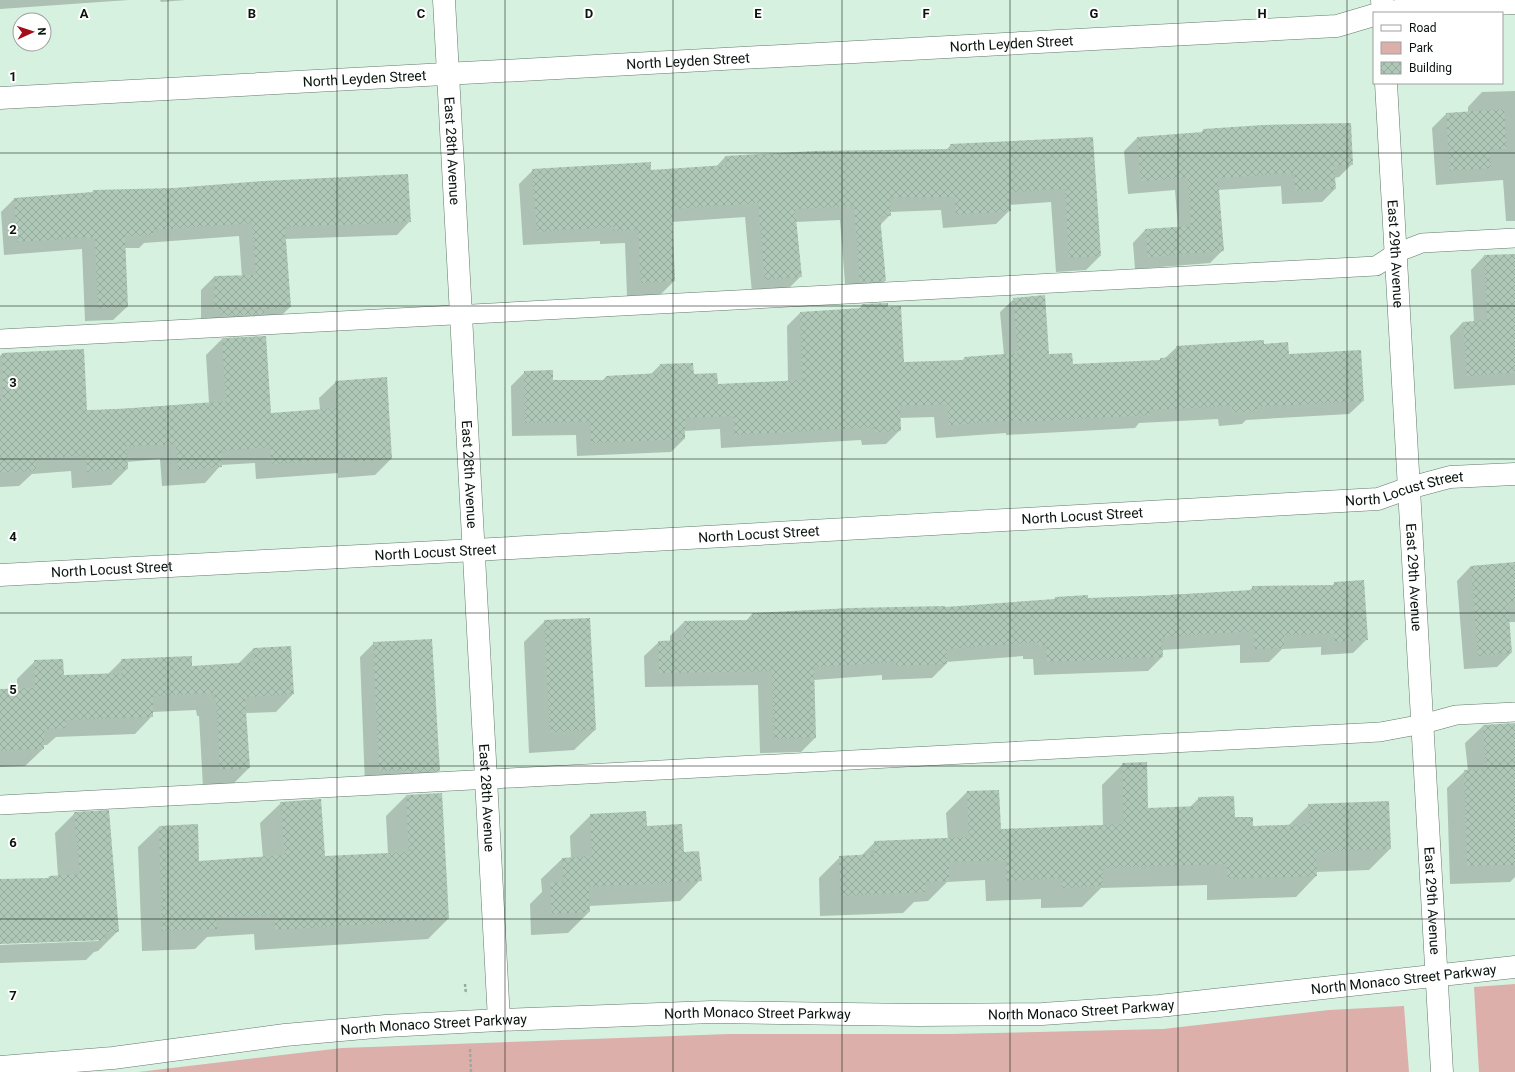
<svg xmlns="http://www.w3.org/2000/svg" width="1515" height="1072" font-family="Roboto,sans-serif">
<defs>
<pattern id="building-cross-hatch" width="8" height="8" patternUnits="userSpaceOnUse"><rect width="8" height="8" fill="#aec7b7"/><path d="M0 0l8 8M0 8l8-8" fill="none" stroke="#94aa9c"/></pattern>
</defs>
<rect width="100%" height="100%" fill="#d7f1e0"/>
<!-- park -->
<path fill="#ddafaa" d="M 1515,984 L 1515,1072 L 1479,1072 L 1474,987 Z
M 1404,1006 L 1409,1072 L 138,1072 L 342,1048 L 729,1034 L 949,1034 L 1163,1029 L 1329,1010 Z"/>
<!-- shadow -->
<path fill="#0003" d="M 0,0 L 129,0 L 0,9 Z
M 160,0 L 186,0 L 161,2 Z
M 1515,91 L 1515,221 L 1506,221 L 1503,180 L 1436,185 L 1432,128 L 1446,114 L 1468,113 L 1468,107 L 1482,92 Z
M 1203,130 L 1352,164 L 1339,177 L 1334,178 L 1335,189 L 1322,202 L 1282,204 L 1281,186 L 1218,190 L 1223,250 L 1210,263 L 1135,269 L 1133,243 L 1145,230 L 1178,228 L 1175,190 L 1128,194 L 1124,151 L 1137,138 L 1201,133 Z
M 1092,138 L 1100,256 L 1086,270 L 1056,272 L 1051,202 L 1009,205 L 1010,210 L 996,224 L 943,228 L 941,210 L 890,212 L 890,215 L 880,225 L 885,281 L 871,295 L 846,296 L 840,220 L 796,222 L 801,276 L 787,290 L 752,293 L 745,217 L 671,222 L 674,281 L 660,295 L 627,296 L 625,243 L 600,244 L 600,241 L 523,245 L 519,184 L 533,170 L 650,171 L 716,167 L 725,157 L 946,150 L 951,145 Z
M 93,191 L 410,221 L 397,235 L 285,239 L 290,307 L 277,320 L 201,322 L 201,290 L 214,277 L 242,277 L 239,236 L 144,243 L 139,248 L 125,248 L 127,307 L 113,320 L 85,321 L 82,249 L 4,255 L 1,212 L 14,199 L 91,193 Z
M 1484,256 L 1515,272 L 1515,385 L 1454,389 L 1450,336 L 1463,322 L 1474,322 L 1471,270 Z
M 1014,299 L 1049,355 L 1072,365 L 1158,362 L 1164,359 L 1177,347 L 1263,345 L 1288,355 L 1363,401 L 1349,414 L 1246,420 L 1242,424 L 1219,426 L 1218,419 L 1139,423 L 1135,428 L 1006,435 L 1006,433 L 936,438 L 934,417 L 899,418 L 900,430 L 886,444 L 862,445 L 861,440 L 721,448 L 720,429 L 684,431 L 684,439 L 671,452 L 577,456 L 576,435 L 512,436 L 511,386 L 525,372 L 552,381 L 602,381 L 606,377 L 650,375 L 660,365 L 717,385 L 788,382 L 787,326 L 800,313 L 859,309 L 862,305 L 887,304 L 903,364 L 961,361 L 965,358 L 1004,355 L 1000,312 Z
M 222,339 L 270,414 L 320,410 L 319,398 L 336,382 L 391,459 L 375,475 L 338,478 L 338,473 L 256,479 L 255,463 L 221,465 L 205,483 L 162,486 L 160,459 L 127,462 L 127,469 L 111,485 L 72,488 L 71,471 L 32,474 L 19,486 L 0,487 L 0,356 L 2,354 L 86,411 L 209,403 L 206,355 Z
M 1515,564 L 1515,622 L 1509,622 L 1511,653 L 1497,667 L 1464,669 L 1457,581 L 1471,566 Z
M 1335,582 L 1367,639 L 1353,653 L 1321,655 L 1321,647 L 1282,649 L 1269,662 L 1240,663 L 1240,645 L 1162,650 L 1162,657 L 1148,671 L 1034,675 L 1033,659 L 1023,659 L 1023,656 L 946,662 L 946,664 L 932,678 L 882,680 L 882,675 L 814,680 L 815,738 L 801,752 L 760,753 L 758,685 L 645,687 L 644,656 L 659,642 L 670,642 L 670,636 L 684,622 L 746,621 L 752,614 L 944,608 L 1053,600 L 1055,598 L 1087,599 L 1249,591 L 1253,587 L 1332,586 Z
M 545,621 L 595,730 L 574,750 L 529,753 L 524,642 Z
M 374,643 L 439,770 L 425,784 L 365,785 L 360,657 Z
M 253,649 L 293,694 L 276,712 L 245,713 L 249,768 L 232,785 L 203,787 L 199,716 L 197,716 L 196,710 L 152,712 L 152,716 L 135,734 L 56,737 L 47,745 L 43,745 L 43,749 L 25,766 L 0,767 L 0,690 L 17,689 L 17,679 L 35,661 L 63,676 L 107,675 L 122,660 L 191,667 L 238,664 Z
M 1515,724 L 1515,877 L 1510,882 L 1450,884 L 1447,788 L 1465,771 L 1468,771 L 1465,743 L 1483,726 Z
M 1123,764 L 1147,809 L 1189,808 L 1199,798 L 1252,827 L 1288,826 L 1309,805 L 1390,849 L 1369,870 L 1316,872 L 1316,876 L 1296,897 L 1207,900 L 1207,885 L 1101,888 L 1082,907 L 1041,908 L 1041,899 L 986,901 L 985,880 L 947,882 L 928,901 L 914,902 L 903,913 L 820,916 L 819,878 L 840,857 L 861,856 L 875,842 L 948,839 L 946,813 L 967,792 L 1000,830 L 1103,826 L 1102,785 Z
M 406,796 L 448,919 L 428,939 L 255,950 L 254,934 L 207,937 L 195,949 L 142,951 L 138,847 L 159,827 L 197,825 L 198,862 L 263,858 L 260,823 L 281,803 L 324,857 L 388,854 L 386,816 Z
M 75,813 L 118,931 L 98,951 L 94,952 L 86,960 L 0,963 L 0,945 L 99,941 L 99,939 L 0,943 L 0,880 L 47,879 L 49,877 L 58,876 L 55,833 Z
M 591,815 L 646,827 L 700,880 L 680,901 L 589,906 L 589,912 L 568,933 L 531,935 L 530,904 L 542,892 L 541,879 L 562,859 L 571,858 L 570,836 Z"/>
<!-- building -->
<path fill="url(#building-cross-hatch)" d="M 1504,109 L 1507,149 L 1490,150 L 1491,168 L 1450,171 L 1446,113 Z
M 1351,123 L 1353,165 L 1334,166 L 1336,189 L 1295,191 L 1294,173 L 1218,178 L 1224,251 L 1148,257 L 1145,229 L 1191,226 L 1188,178 L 1141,181 L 1137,137 L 1203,132 L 1203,129 L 1264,125 Z
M 1093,137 L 1101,256 L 1069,258 L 1065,189 L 1009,192 L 1011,211 L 956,215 L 955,197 L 890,198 L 891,216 L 880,216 L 886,281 L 860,282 L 854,206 L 795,209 L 802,277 L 765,280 L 758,203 L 672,209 L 675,281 L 641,283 L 638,230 L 613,231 L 613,227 L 537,232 L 532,169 L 651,162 L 651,170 L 726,165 L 725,156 L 814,151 L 951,149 L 950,144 Z
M 408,174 L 411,222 L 285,227 L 291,307 L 264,309 L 264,314 L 221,316 L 220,309 L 214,309 L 214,276 L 256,275 L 252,223 L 153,230 L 153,235 L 125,236 L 128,307 L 98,308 L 95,237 L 17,242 L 14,198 L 93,192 L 93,190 L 174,188 L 263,181 Z
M 1515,254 L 1515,373 L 1467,376 L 1463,322 L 1487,320 L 1484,255 Z
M 1045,295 L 1049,354 L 1072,353 L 1073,364 L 1160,360 L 1160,358 L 1177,357 L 1176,346 L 1264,340 L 1264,344 L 1288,342 L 1289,354 L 1361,350 L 1364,401 L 1257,407 L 1257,411 L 1232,412 L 1232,406 L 1149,410 L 1150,415 L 1019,422 L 1019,420 L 949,425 L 948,404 L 900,406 L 901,431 L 875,432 L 875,427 L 734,435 L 734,416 L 685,418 L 685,439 L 591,443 L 590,422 L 525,423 L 524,371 L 553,370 L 553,380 L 606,380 L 606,376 L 660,373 L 660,364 L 693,363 L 694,374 L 717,373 L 718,384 L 802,380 L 800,312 L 862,308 L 862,304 L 888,303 L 888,307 L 901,306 L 904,362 L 964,360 L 964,357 L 1018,353 L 1013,298 Z
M 266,336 L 271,413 L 337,408 L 335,381 L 387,377 L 392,459 L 354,462 L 354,458 L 272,464 L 270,447 L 221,451 L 222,467 L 178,470 L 176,444 L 127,447 L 128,469 L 87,472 L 86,455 L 36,459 L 36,471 L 0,472 L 0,399 L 3,399 L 2,353 L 84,349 L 87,410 L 124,409 L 226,401 L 222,338 Z
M 1515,562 L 1515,602 L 1508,603 L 1512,653 L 1478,656 L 1471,566 Z
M 1364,580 L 1368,640 L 1335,642 L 1334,634 L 1284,635 L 1284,648 L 1254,649 L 1254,631 L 1162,637 L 1163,657 L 1047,662 L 1046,645 L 1037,646 L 1037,642 L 947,649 L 947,664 L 896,666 L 896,662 L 814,667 L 816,738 L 774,739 L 772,671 L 659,673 L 658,641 L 684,640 L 684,621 L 752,620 L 752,613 L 851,608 L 945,606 L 945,607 L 1055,599 L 1055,597 L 1088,595 L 1088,598 L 1169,595 L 1252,590 L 1252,586 L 1334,585 L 1334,582 Z
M 590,618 L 596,730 L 550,732 L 544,620 Z
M 432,639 L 440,771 L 405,773 L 405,770 L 379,771 L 373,642 Z
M 291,646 L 294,694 L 245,697 L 250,768 L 220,770 L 216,699 L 214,699 L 214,693 L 153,696 L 153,717 L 66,720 L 66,728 L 44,729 L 44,749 L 0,751 L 0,689 L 35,688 L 34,660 L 63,659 L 64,675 L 122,673 L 121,659 L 192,656 L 192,666 L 254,662 L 253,648 Z
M 1515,723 L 1515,865 L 1467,866 L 1464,770 L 1486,769 L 1483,725 Z
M 1147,762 L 1148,808 L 1199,806 L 1198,797 L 1234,796 L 1235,817 L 1253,817 L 1253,826 L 1310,824 L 1308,804 L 1389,801 L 1391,849 L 1316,852 L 1317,876 L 1228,879 L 1227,864 L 1103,868 L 1103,886 L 1062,888 L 1061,878 L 1006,881 L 1006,860 L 949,862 L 949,881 L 925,882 L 925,892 L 841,896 L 839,856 L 875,854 L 874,841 L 969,837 L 967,791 L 999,790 L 1001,829 L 1124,824 L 1122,763 Z
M 442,793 L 449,919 L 275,930 L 274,914 L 216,918 L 217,929 L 162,931 L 159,826 L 198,824 L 199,861 L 285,855 L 280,802 L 321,799 L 325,856 L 409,852 L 406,795 Z
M 109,810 L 119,932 L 106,932 L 107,940 L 0,944 L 0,879 L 49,878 L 49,876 L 80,874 L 74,812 Z
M 646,811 L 647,826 L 682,824 L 684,852 L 699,851 L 702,881 L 589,887 L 590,912 L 552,914 L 550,882 L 564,882 L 562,858 L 592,856 L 590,814 Z"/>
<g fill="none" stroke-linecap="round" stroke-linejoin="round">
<!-- service casing -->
<g stroke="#63796b" stroke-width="20">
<path id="service" d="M 0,339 L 1376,266 L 1396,253 L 1422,243 L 1515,238
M 0,805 L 1380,732 L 1423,724 L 1456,715 L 1515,712"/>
</g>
<!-- minor casing -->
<g stroke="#63796b" stroke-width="23">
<g id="minor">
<path id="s1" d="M 444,0 L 499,1020"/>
<path d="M 1381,13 L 1428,7 L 1515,3"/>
<path id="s2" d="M 0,98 L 1337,26 L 1374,15"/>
<path id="s3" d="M 0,575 L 475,550 L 1378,499 L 1409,488 L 1450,477 L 1515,474"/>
</g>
</g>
<!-- tertiary casing -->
<g stroke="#63796b" stroke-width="23">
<g id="tertiary">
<path d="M 1382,0 L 1383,13"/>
<path id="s4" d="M 1386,83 L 1442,1072"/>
</g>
</g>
<!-- secondary casing -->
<g stroke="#63796b" stroke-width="23">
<g id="secondary">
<path id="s5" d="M 0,1067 L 113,1058 L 285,1035 L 386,1026 L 499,1020 L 712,1012 L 918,1015 L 1042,1014 L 1159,1006 L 1515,967"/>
</g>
</g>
<!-- path -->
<path stroke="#97ac9e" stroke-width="2.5" stroke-dasharray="3 2" stroke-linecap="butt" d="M 465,984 L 466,994
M 470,1049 L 471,1072"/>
<!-- service -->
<use href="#service" stroke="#fff" stroke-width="19"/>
<!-- minor -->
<use href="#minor" stroke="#fff" stroke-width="22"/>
<!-- tertiary -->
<use href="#tertiary" stroke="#fff" stroke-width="22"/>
<!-- secondary -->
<use href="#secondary" stroke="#fff" stroke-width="22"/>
</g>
<!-- grid -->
<path fill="none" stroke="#0a130d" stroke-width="1" stroke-opacity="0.55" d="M 168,0 L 168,1072M 337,0 L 337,1072M 505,0 L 505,1072M 673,0 L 673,1072M 842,0 L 842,1072M 1010,0 L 1010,1072M 1178,0 L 1178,1072M 1347,0 L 1347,1072M 0,153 L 1515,153M 0,306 L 1515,306M 0,459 L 1515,459M 0,613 L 1515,613M 0,766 L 1515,766M 0,919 L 1515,919"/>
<g text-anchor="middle" stroke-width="4" stroke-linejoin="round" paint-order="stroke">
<!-- street labels -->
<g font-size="14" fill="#0a130d" stroke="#fff">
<text dy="5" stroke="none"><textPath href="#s2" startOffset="1013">North Leyden Street</textPath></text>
<text dy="5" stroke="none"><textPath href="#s2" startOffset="689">North Leyden Street</textPath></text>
<text dy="5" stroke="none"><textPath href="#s2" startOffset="365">North Leyden Street</textPath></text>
<text dy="5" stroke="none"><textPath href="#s1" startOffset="151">East 28th Avenue</textPath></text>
<text dy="5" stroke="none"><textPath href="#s4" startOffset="171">East 29th Avenue</textPath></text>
<text dy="5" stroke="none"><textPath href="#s1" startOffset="475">East 28th Avenue</textPath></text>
<text dy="5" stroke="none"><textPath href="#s3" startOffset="1408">North Locust Street</textPath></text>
<text dy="5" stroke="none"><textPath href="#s3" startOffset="1084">North Locust Street</textPath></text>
<text dy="5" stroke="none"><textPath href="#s3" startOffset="760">North Locust Street</textPath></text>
<text dy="5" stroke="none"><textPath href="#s3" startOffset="436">North Locust Street</textPath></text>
<text dy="5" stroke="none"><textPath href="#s3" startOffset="112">North Locust Street</textPath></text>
<text dy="5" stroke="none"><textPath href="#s4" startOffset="495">East 29th Avenue</textPath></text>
<text dy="5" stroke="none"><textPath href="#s1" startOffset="799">East 28th Avenue</textPath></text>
<text dy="5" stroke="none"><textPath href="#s4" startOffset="819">East 29th Avenue</textPath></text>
<text dy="5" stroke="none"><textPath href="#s5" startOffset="1408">North Monaco Street Parkway</textPath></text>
<text dy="5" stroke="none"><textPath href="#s5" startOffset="1084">North Monaco Street Parkway</textPath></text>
<text dy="5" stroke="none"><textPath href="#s5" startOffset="760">North Monaco Street Parkway</textPath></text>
<text dy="5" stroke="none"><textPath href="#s5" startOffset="436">North Monaco Street Parkway</textPath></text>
</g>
</g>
<g font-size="13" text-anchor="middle" font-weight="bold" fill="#0a130d" stroke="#fff" stroke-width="4" stroke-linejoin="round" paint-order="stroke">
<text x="84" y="18">A</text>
<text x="252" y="18">B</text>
<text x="421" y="18">C</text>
<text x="589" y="18">D</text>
<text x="758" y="18">E</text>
<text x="926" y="18">F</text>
<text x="1094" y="18">G</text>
<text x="1262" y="18">H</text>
<text x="13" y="81">1</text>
<text x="13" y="234">2</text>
<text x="13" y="387">3</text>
<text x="13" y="541">4</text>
<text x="13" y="694">5</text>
<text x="13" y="847">6</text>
<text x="13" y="1000">7</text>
</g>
<!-- legend -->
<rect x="1373" y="12" width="130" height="72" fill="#ffffff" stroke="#9da19e"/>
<rect x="1381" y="25" width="20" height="6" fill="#ffffff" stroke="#9da19e"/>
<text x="1409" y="32" font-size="12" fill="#0a130d">Road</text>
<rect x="1381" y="42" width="20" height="12" fill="#ddafaa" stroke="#9da19e"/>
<text x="1409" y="52" font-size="12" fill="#0a130d">Park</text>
<rect x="1381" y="62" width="20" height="12" fill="url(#building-cross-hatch)" stroke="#9da19e"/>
<text x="1409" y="72" font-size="12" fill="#0a130d">Building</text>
<!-- north arrow -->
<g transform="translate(32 32) rotate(87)"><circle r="19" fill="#ffffff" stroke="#9da19e"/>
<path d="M0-3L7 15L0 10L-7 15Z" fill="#a50c1a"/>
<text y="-6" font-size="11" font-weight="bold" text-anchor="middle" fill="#0a130d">N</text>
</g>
</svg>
